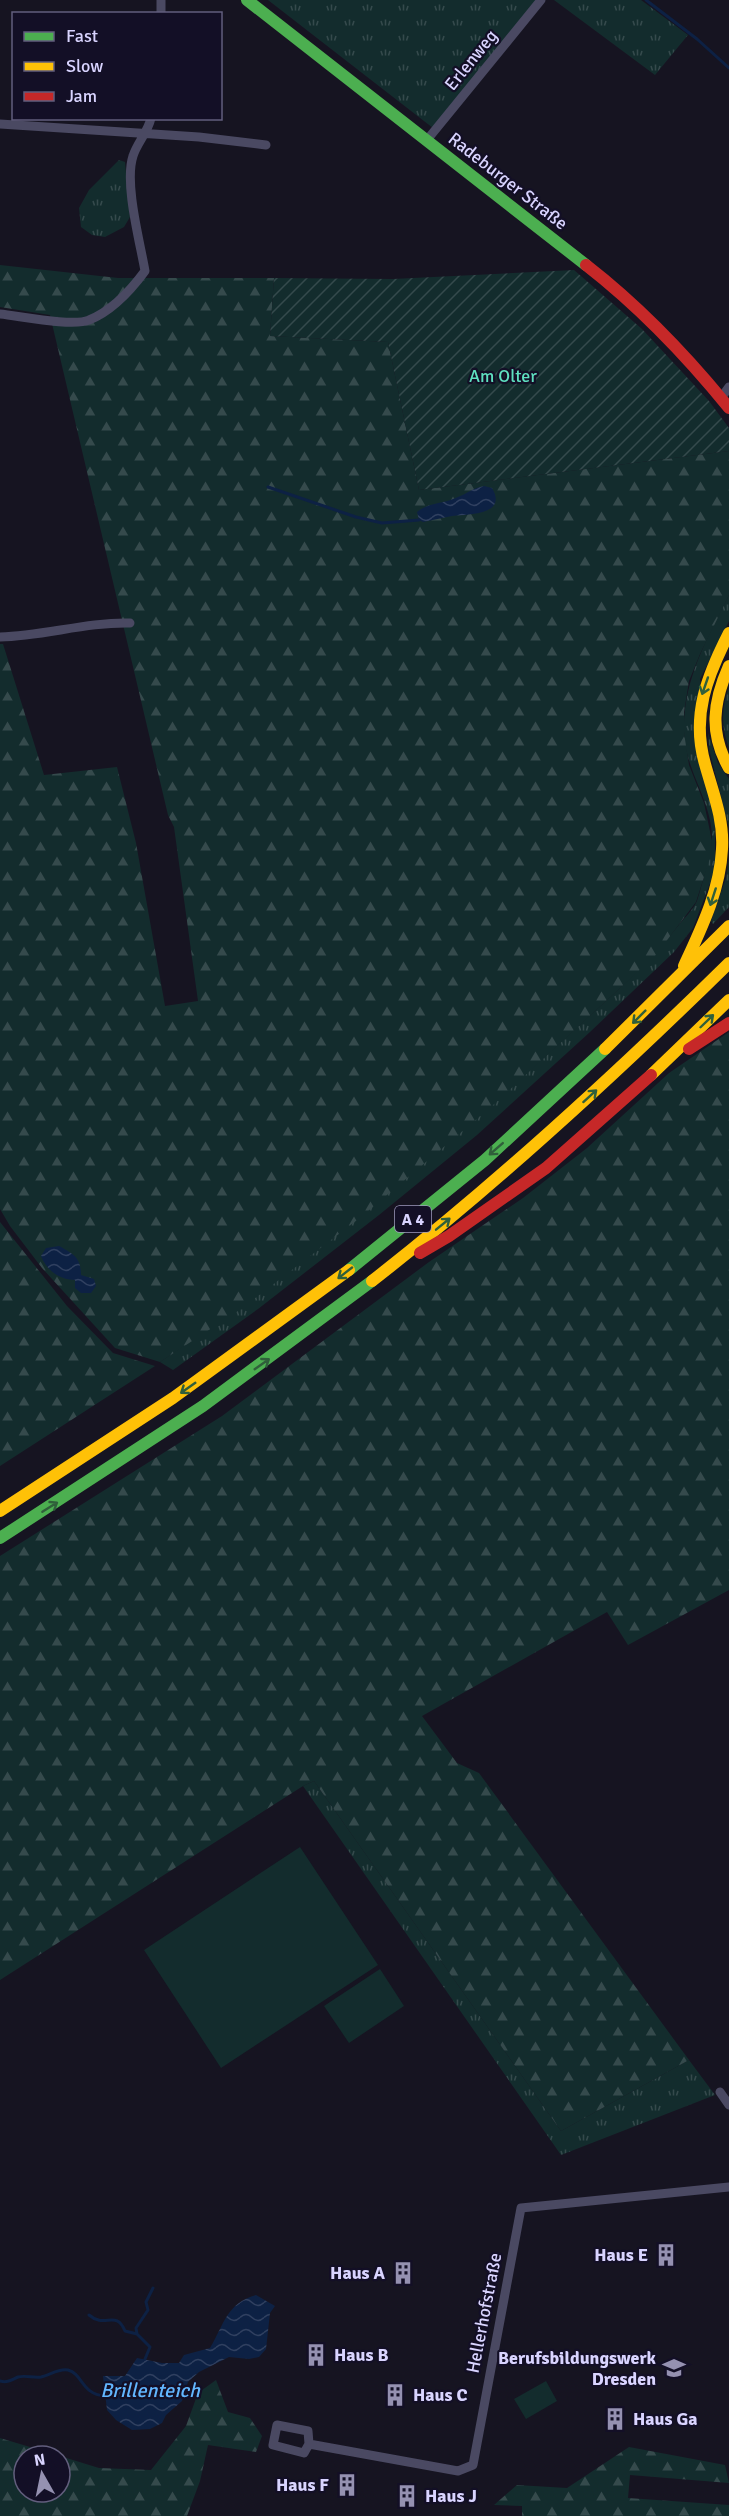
<svg xmlns="http://www.w3.org/2000/svg" width="729" height="2516" font-family="Signika,sans-serif">
<defs>
<pattern id="grass-tufts" width="24" height="20" patternUnits="userSpaceOnUse" patternTransform="scale(1.5)"><rect width="24" height="20" fill="#132c2d"/><path d="M3 7l-1-3M5 7V3M7 7l1-3M15 17l-1-3M17 17v-4M19 17l1-3" fill="none" stroke="#354a4c"/></pattern>
<pattern id="forest-firs" width="22" height="20" patternUnits="userSpaceOnUse" patternTransform="scale(1.5)"><rect width="22" height="20" fill="#132c2d"/><path d="M5 1l3.5 6h-7zM16 11l3.5 6h-7z" fill="#354a4c"/></pattern>
<pattern id="garden-furrows" width="10" height="10" patternUnits="userSpaceOnUse" patternTransform="scale(1.5)"><rect width="10" height="10" fill="#132c2d"/><path d="M-1 1l2-2M0 10L10 0M9 11l2-2" fill="none" stroke="#354a4c"/></pattern>
<pattern id="water-waves" width="16" height="10" patternUnits="userSpaceOnUse" patternTransform="scale(1.5)"><rect width="16" height="10" fill="#0d2144"/><path d="M0 5q4-4 8 0t8 0" fill="none" stroke="#304060"/></pattern>
</defs>
<rect width="100%" height="100%" fill="#161421"/>
<!-- grass -->
<path fill="url(#grass-tufts)" d="M 268,0 L 536,0 L 433,128 Z
M 554,0 L 641,0 L 688,35 L 655,75 Z
M 119,160 L 125,162 L 130,217 L 124,227 L 105,237 L 92,235 L 81,227 L 79,208 L 89,190 Z
M 729,595 L 729,621 L 700,679 L 715,821 L 715,870 L 693,928 L 674,952 L 590,1032 L 477,1135 L 379,1215 L 258,1309 L 173,1370 L 160,1362 C 313,1260 449,1146 584,1021 C 618,990 650,962 678,926 C 684,918 693,910 697,901 C 701,889 711,852 712,840 C 713,802 684,769 684,731 C 683,680 707,639 729,595 Z
M 729,687 L 729,748 C 721,727 721,708 729,687 Z
M 708,733 L 718,763 L 729,779 L 729,828 L 709,749 Z
M 729,858 L 729,907 L 713,924 L 711,921 L 726,878 Z
M 314,1781 L 561,2131 L 689,2060 L 715,2095 L 561,2155 L 303,1786 Z"/>
<!-- forest -->
<path fill="url(#forest-firs)" d="M 0,265 L 118,278 L 274,278 L 270,336 L 388,342 L 419,490 L 729,451 L 729,595 L 700,654 L 689,681 L 684,712 L 684,733 L 689,765 L 704,803 L 712,841 L 711,855 L 696,902 L 655,956 L 492,1106 L 361,1217 L 241,1309 L 160,1362 L 115,1348 L 42,1268 L 10,1226 L 0,1209 L 0,644 L 3,644 L 44,775 L 117,767 L 136,843 L 165,1006 L 198,1001 L 174,827 L 168,815 L 50,315 L 0,307 Z
M 729,1032 L 729,1590 L 628,1645 L 607,1612 L 422,1716 L 457,1763 L 479,1773 L 689,2060 L 561,2131 L 314,1781 L 303,1786 L 0,1980 L 0,1556 L 222,1416 L 429,1262 L 523,1198 L 587,1148 L 669,1073 Z
M 0,1222 L 67,1306 L 113,1353 L 155,1366 L 0,1466 Z
M 216,2380 L 228,2412 L 250,2418 L 262,2436 L 256,2452 L 208,2445 L 200,2481 L 187,2516 L 0,2516 L 0,2438 L 60,2456 L 24,2456 L 24,2492 L 60,2492 L 60,2456 L 99,2468 L 151,2470 L 186,2426 L 198,2393 Z
M 629,2447 L 725,2465 L 729,2483 L 630,2475 L 628,2498 L 729,2505 L 729,2516 L 522,2516 L 522,2506 L 494,2505 L 517,2485 L 567,2488 Z"/>
<!-- garden -->
<path fill="url(#garden-furrows)" d="M 574,270 L 642,329 L 709,401 L 729,428 L 729,451 L 419,490 L 388,342 L 270,336 L 274,278 L 393,279 Z"/>
<!-- pitch -->
<path fill="#132c2d" d="M 300,1847 L 378,1965 L 221,2068 L 144,1950 Z
M 380,1969 L 404,2006 L 349,2043 L 324,2006 Z
M 546,2381 L 557,2401 L 526,2419 L 514,2399 Z"/>
<!-- water -->
<path fill="url(#water-waves)" d="M 484,486 L 492,488 C 508,515 469,514 452,516 C 442,518 433,520 423,522 L 419,520 L 417,512 C 429,502 444,504 458,497 C 468,493 473,488 484,486 Z
M 59,1246 C 74,1254 81,1258 81,1275 L 94,1279 L 96,1286 L 91,1293 L 81,1293 L 75,1288 L 75,1280 C 60,1280 46,1270 41,1256 L 46,1248 Z
M 256,2295 L 275,2306 L 270,2313 L 266,2349 L 259,2357 L 249,2359 L 229,2357 L 199,2372 L 188,2382 L 182,2401 L 166,2415 L 162,2423 L 150,2429 L 132,2430 L 116,2420 L 107,2410 L 103,2376 L 125,2376 L 137,2358 L 162,2363 L 179,2363 L 184,2355 L 210,2348 C 225,2323 226,2304 256,2295 Z"/>
<g fill="none" stroke-linecap="round" stroke-linejoin="round">
<!-- stream -->
<path stroke="#0d2144" stroke-width="3" d="M 646,0 L 697,39 L 729,68
M 268,487 L 356,517 L 382,523 L 419,520
M 89,2315 C 105,2329 116,2309 125,2331 L 137,2334
M 145,2359 L 150,2347 L 137,2334 L 136,2328 L 148,2310 L 146,2302 L 153,2288
M 0,2381 C 8,2383 11,2380 18,2377 C 25,2375 33,2378 41,2377 C 50,2375 59,2368 68,2370 C 83,2374 81,2394 105,2396"/>
<!-- street -->
<path stroke="#4a4962" stroke-width="9" d="M 161,14 L 161,0
M 0,124 L 199,137 L 266,145
M 427,140 L 541,0
M 0,314 C 20,316 73,327 89,320 C 112,311 131,290 145,271 C 140,242 124,183 133,156 C 137,143 148,132 151,118
M 721,398 L 729,387
M 0,637 C 44,636 86,622 130,623
M 720,2092 L 729,2105
M 277,2425 L 308,2431 L 309,2444 L 304,2453 L 273,2445 Z
M 309,2444 L 458,2471 L 473,2465 L 521,2208 L 729,2187"/>
<!-- fast -->
<path stroke="#4caf50" stroke-width="12" d="M 247,0 L 586,265
M 349,1270 L 485,1160 L 605,1049
M 0,1538 L 203,1406 L 372,1281"/>
<!-- slow -->
<path stroke="#ffc107" stroke-width="12" d="M 729,666 C 713,702 709,733 729,768
M 684,966 C 701,929 720,891 722,849 C 724,819 713,793 705,764 C 691,716 707,676 729,633
M 605,1049 L 729,926
M 651,1075 L 729,1000
M 372,1281 C 498,1183 615,1075 729,963
M 0,1511 L 173,1398 L 349,1270"/>
<!-- jam -->
<path stroke="#c62828" stroke-width="12" d="M 586,265 C 640,307 686,355 729,408
M 689,1049 L 729,1023
M 420,1253 L 449,1236 L 546,1168 L 651,1075"/>
</g>
<!-- one-way arrows -->
<defs><path id="oneway-shaft" d="M-6 0H5M1.5-3L5.5 0L1.5 3" fill="none" stroke-width="1.6" stroke-linecap="round" stroke-linejoin="round" transform="scale(1.5)"/></defs>
<g stroke="#305f3b">
<use href="#oneway-shaft" transform="translate(705 686) rotate(109)"/>
<use href="#oneway-shaft" transform="translate(713 897) rotate(108)"/>
<use href="#oneway-shaft" transform="translate(639 1017) rotate(135)"/>
<use href="#oneway-shaft" transform="translate(707 1021) rotate(-44)"/>
<use href="#oneway-shaft" transform="translate(590 1096) rotate(-42)"/>
<use href="#oneway-shaft" transform="translate(496 1149) rotate(139)"/>
<use href="#oneway-shaft" transform="translate(443 1224) rotate(-39)"/>
<use href="#oneway-shaft" transform="translate(345 1273) rotate(142)"/>
<use href="#oneway-shaft" transform="translate(262 1364) rotate(-35)"/>
<use href="#oneway-shaft" transform="translate(188 1388) rotate(145)"/>
<use href="#oneway-shaft" transform="translate(50 1507) rotate(-32)"/>
</g>
<!-- icons -->
<defs>
<g id="building-bare" transform="scale(1.8)"><path d="M-4-6H4V6H1V3H-1V6H-4ZM-2.5-4.3h1.7v1.8h-1.7ZM.8-4.3h1.7v1.8H.8ZM-2.5-1h1.7V.8h-1.7ZM.8-1h1.7V.8H.8Z" fill="#9591b1" stroke="#130f26" stroke-width="2.5" paint-order="stroke"/></g>
<g id="school-bare" transform="scale(1.8)"><path d="M0-5L7-2L0 1L-7-2ZM-4 1L0 2.5L4 1V4Q0 6-4 4Z" fill="#9591b1" stroke="#130f26" stroke-width="2.5" paint-order="stroke"/></g>
</defs>
<g fill-rule="evenodd">
<use href="#building-bare" x="666" y="2255"/>
<use href="#building-bare" x="403" y="2273"/>
<use href="#building-bare" x="316" y="2355"/>
<use href="#school-bare" x="674" y="2368"/>
<use href="#building-bare" x="395" y="2395"/>
<use href="#building-bare" x="615" y="2419"/>
<use href="#building-bare" x="347" y="2485"/>
<use href="#building-bare" x="407" y="2496"/>
</g>
<g text-anchor="middle" stroke-width="4.5" stroke-linejoin="round" paint-order="stroke">
<!-- shield labels -->
<rect fill="#130f26" stroke="#9e99be" stroke-width="1.5" x="395" y="1206" width="36" height="26" rx="4.5"/>
<g font-size="16" font-weight="bold" fill="#d9d4ff">
<text x="413" y="1225">A 4</text>
</g>
<!-- street labels -->
<g font-size="18" fill="#d9d4ff" stroke="#130f26">
<text transform="translate(471 60) rotate(-51)" y="6">Erlenweg</text>
<text transform="translate(508 181) rotate(38)" y="6">Radeburger Straße</text>
<text transform="translate(484 2313) rotate(-79)" y="6">Hellerhofstraße</text>
</g>
<!-- park labels -->
<g font-size="18" fill="#5fe0c0" stroke="#130f26">
<text x="503" y="382">Am Olter</text>
</g>
<!-- poi labels -->
<g font-size="18" font-weight="bold" fill="#d9d4ff" stroke="#130f26" text-anchor="end">
<text x="648" y="2261">Haus E</text>
<text x="385" y="2279">Haus A</text>
<text x="334" y="2361" text-anchor="start">Haus B</text>
<text x="656" y="2364">Berufsbildungswerk<tspan x="656" dy="21">Dresden</tspan></text>
<text x="413" y="2401" text-anchor="start">Haus C</text>
<text x="633" y="2425" text-anchor="start">Haus Ga</text>
<text x="329" y="2491">Haus F</text>
<text x="425" y="2502" text-anchor="start">Haus J</text>
</g>
<!-- water labels -->
<g font-size="20" font-style="italic" fill="#62b6ff" stroke="#130f26">
<text x="150" y="2397">Brillenteich</text>
</g>
</g>
<!-- legend -->
<rect x="12" y="12" width="210" height="108" fill="#130f26" stroke="#625e7d" stroke-width="1.5"/>
<rect x="24" y="32" width="30" height="9" fill="#4caf50" stroke="#625e7d" stroke-width="1.5"/>
<text x="66" y="42" font-size="18" fill="#d9d4ff">Fast</text>
<rect x="24" y="62" width="30" height="9" fill="#ffc107" stroke="#625e7d" stroke-width="1.5"/>
<text x="66" y="72" font-size="18" fill="#d9d4ff">Slow</text>
<rect x="24" y="92" width="30" height="9" fill="#c62828" stroke="#625e7d" stroke-width="1.5"/>
<text x="66" y="102" font-size="18" fill="#d9d4ff">Jam</text>
<!-- north arrow -->
<g transform="translate(42 2474) rotate(351)"><circle r="28" fill="#130f26" stroke="#625e7d" stroke-width="1.5"/>
<path d="M0-4.5L10 22L0 15L-10 22Z" fill="#9591b1"/>
<text y="-9" font-size="16" font-weight="bold" text-anchor="middle" fill="#d9d4ff">N</text>
</g>
</svg>
